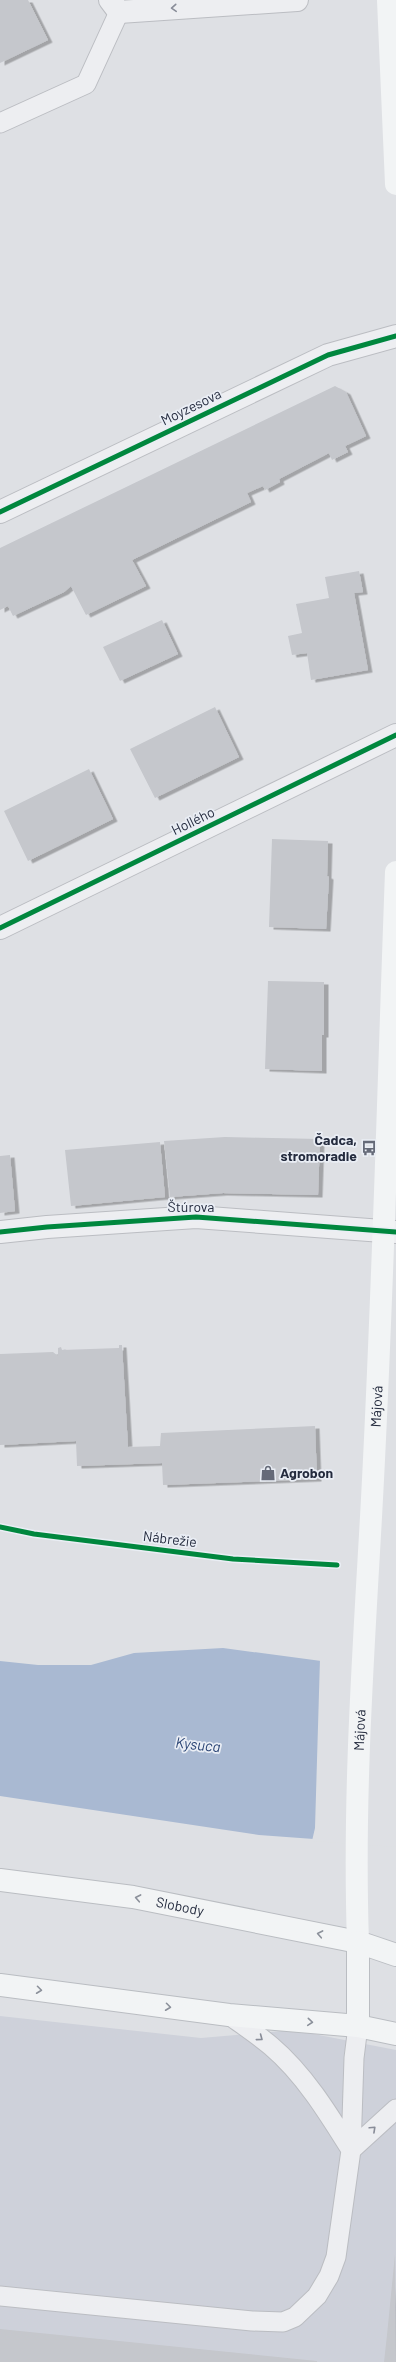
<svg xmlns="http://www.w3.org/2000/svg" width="396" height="2362" font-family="Barlow,sans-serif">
<defs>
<filter id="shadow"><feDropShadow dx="4.5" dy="2.5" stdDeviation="0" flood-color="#0004"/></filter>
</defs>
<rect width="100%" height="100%" fill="#dee0e4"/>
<!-- built -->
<path fill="#ced1da" d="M 0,2016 L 201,2038 L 293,2030 L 396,2050 L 396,2362 L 0,2362 Z"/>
<!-- water -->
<path fill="#a9b9d2" d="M 223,1648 L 396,1671 L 396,1845 L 259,1835 L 0,1796 L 0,1661 L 38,1665 L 91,1665 L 134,1653 Z"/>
<!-- pier -->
<path fill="#dee0e4" d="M 320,1659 L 396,1669 L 396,1847 L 312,1841 L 315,1828 Z"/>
<!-- building -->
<path fill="#c5c7cc" filter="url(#shadow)" d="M 0,0 L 28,0 L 48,40 L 0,63 Z
M 335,386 L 346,392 L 366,436 L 345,446 L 348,452 L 332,460 L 329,453 L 279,479 L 280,482 L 265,490 L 263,486 L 247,493 L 251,502 L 132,560 L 146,586 L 86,615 L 71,586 L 64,592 L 13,616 L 8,606 L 0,610 L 0,548 Z
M 359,571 L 363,592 L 354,593 L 368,670 L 311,680 L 307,653 L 292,655 L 288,636 L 302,633 L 296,604 L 329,598 L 325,577 Z
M 162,620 L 178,654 L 120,681 L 103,647 Z
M 215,707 L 239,757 L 155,798 L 130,749 Z
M 89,769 L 113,819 L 28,861 L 4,811 Z
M 272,839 L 328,841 L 327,876 L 329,877 L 326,929 L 269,927 Z
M 268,981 L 324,982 L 324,1035 L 322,1035 L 322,1071 L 265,1069 Z
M 225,1137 L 320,1139 L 318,1195 L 223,1193 L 170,1197 L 164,1141 Z
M 160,1142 L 165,1197 L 71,1206 L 65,1150 Z
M 10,1155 L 15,1211 L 0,1213 L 0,1156 Z
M 119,1345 L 122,1345 L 128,1447 L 160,1446 L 161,1433 L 315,1426 L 317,1479 L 163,1485 L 162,1463 L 77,1466 L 76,1441 L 0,1445 L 0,1354 L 53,1352 L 58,1356 L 58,1348 L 61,1347 L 62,1350 L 119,1348 Z
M 395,2254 L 396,2362 L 384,2362 L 387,2335 Z
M 0,2329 L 317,2361 L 317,2362 L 0,2362 Z"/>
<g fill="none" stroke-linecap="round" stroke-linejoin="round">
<!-- lane casing -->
<g stroke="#bbbdc2" stroke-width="21">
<path id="lane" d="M 0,123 L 86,84 L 119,12
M 229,2015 C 243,2025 258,2035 271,2046 C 304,2074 328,2113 351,2150
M 351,2150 L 396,2109
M 0,2296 L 252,2321 L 283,2322 L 295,2317 L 317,2296 L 329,2276 L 336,2257 L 351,2150 L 354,2058 L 358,2026"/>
</g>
<!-- street casing -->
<g stroke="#bbbdc2" stroke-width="24">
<path id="street" d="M 110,0 L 119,12 L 297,0
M 0,512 L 328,355 L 396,336
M 0,928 L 396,735
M 0,1232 L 47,1227 L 196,1217 L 396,1232"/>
</g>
<!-- primary casing -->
<g stroke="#babdc2" stroke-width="24">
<g id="primary">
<path id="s2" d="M 0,1880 L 133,1897 L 358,1942 L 396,1955"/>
<path d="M 0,1985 L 229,2015 L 358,2026 L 396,2034"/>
<path d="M 358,2026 L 358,1942"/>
</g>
</g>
<!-- lane -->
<use href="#lane" stroke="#edeef1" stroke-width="19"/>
<!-- street -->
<use href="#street" stroke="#edeef1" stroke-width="22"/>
<!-- secondary -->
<g stroke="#f2f4f5" stroke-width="22">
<path d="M 388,0 L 396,184"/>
<path id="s1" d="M 358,1942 C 353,1800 363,1659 371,1517 C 383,1302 388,1087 396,872"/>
</g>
<!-- primary -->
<use href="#primary" stroke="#f2f4f5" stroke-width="22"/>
<!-- cycleway casing -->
<g stroke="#eaeef5" stroke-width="8">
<path id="cycleway" d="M 0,512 L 328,355 L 396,336
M 0,928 L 396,735
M 0,1232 L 47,1227 L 196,1217 L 396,1232
M 0,1527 L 34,1534 L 233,1559 L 337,1565"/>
</g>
<!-- cycleway -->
<use href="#cycleway" stroke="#00873e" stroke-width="5"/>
</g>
<!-- one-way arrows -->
<defs><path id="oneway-chevron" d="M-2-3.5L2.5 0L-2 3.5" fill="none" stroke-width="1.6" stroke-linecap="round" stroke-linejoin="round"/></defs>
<g stroke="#888c98">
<use href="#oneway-chevron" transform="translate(174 8) rotate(176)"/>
<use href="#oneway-chevron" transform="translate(260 2038) rotate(37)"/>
<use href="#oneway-chevron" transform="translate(373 2129) rotate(-43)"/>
</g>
<g stroke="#8b909a">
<use href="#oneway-chevron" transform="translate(138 1898) rotate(-169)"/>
<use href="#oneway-chevron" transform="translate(320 1934) rotate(-169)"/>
<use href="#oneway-chevron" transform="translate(39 1990) rotate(7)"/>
<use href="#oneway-chevron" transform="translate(168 2007) rotate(7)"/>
<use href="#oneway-chevron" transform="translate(310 2022) rotate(5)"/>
</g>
<!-- icons -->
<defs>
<g id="bus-bare" transform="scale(1.2)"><path d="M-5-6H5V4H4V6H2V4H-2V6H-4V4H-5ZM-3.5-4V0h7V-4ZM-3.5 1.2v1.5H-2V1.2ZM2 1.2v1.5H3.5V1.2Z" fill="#656a78" stroke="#eaeef5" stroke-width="2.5" paint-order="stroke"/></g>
<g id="shop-bare" transform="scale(1.2)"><path d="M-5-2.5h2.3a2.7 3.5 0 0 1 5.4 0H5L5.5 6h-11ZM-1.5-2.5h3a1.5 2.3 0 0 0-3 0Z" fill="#656a78" stroke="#eaeef5" stroke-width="2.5" paint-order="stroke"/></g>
</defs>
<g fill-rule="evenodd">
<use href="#bus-bare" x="369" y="1148"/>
<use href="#shop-bare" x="268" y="1473"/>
</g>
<g text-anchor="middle" stroke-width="3.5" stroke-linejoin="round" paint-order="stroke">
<!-- street labels -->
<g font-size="14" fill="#242b3e" stroke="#eaeef5">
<text transform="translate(191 407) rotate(-26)" y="5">Moyzesova</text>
<text transform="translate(193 821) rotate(-26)" y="5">Hollého</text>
<text x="191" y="1212">Štúrova</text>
<text dy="5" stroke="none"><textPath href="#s1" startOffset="536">Májová</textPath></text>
<text transform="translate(170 1539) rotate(7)" y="5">Nábrežie</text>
<text dy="5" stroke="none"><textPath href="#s1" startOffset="212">Májová</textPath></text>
<text dy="5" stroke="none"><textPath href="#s2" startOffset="182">Slobody</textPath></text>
</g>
<!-- poi labels -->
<g font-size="14" font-weight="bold" fill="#242b3e" stroke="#eaeef5" text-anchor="end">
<text x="357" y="1145">Čadca,<tspan x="357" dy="16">stromoradie</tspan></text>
<text x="280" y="1478" text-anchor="start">Agrobon</text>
</g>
<!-- water labels -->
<g font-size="15" font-style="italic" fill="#2b4575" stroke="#eaeef5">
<text transform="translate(198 1745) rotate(6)" y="5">Kysuca</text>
</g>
</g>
</svg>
